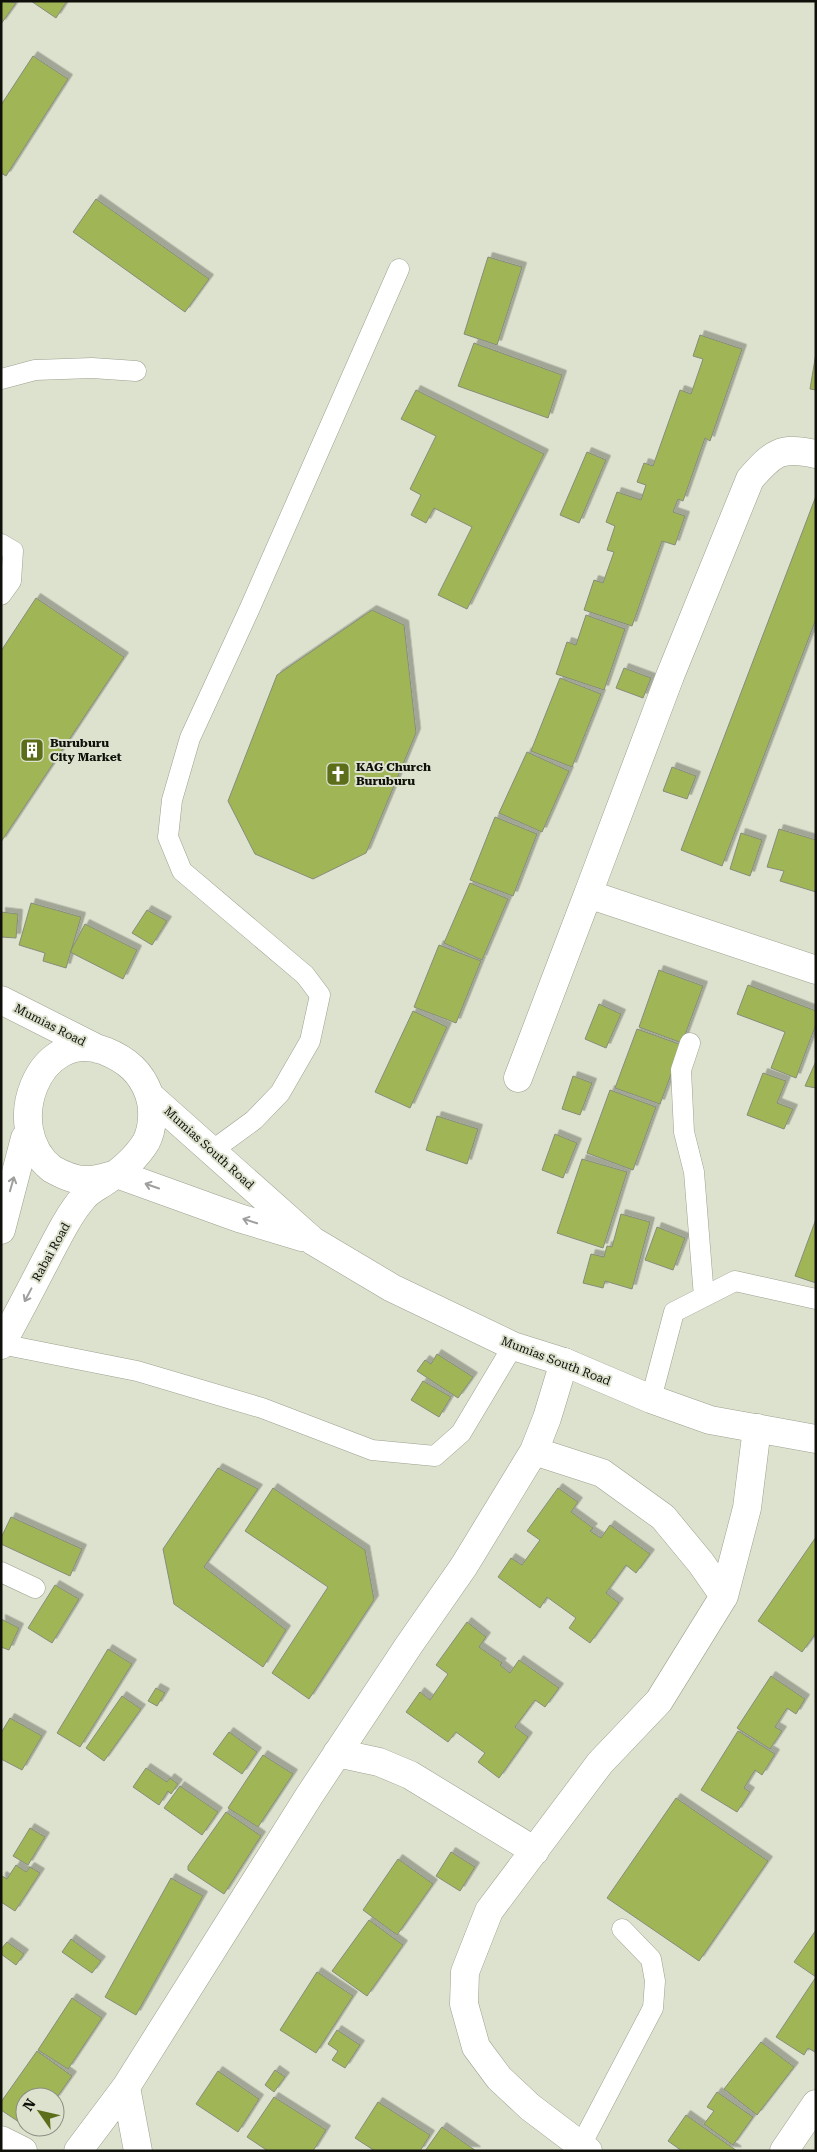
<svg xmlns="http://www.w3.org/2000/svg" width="817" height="2152" font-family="'Roboto Serif',serif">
<defs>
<filter id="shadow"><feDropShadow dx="4.5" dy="-4.5" stdDeviation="0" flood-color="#0004"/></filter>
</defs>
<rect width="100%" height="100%" fill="#dce2ce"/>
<!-- building -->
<path fill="#a0b657" stroke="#878c7a" filter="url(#shadow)" d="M 1,1 L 16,3 L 1,24 Z
M 31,1 L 67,1 L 56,18 Z
M 33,56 L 68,79 L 6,176 L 1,173 L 1,105 Z
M 96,199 L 209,279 L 185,312 L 73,232 Z
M 488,257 L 522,267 L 497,345 L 464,334 Z
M 700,335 L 742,349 L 710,441 L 705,438 L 683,501 L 678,499 L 673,512 L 685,516 L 675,545 L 662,541 L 632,626 L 584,610 L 594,580 L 603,583 L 614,552 L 607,550 L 615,526 L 606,522 L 617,492 L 641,500 L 646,485 L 637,482 L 644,463 L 653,466 L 680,390 L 691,394 L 703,359 L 693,356 Z
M 474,343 L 562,375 L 548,418 L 458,386 Z
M 816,353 L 816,390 L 810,389 Z
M 416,390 L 544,454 L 467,609 L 438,595 L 472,527 L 434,508 L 426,523 L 411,515 L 421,495 L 410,489 L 436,436 L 401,419 Z
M 587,452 L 606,460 L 579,523 L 560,515 Z
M 816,496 L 816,619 L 722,866 L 681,850 Z
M 36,598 L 124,657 L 1,842 L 1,651 Z
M 372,610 L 404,625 L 416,733 L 366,853 L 313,879 L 255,854 L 228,801 L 277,675 Z
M 586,615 L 625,629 L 604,690 L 556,674 L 567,642 L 576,645 Z
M 624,668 L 651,678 L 643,698 L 616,688 Z
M 560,678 L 601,694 L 572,767 L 531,751 Z
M 527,752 L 569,771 L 542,832 L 499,813 Z
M 672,767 L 696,776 L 687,799 L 663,791 Z
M 495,817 L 537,834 L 513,896 L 470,880 Z
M 779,829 L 816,840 L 816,892 L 780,881 L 784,871 L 767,867 Z
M 741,833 L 762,840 L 750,876 L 730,869 Z
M 470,883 L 508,899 L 482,960 L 444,943 Z
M 31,903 L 81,917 L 66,968 L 43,961 L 45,953 L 19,945 Z
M 147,910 L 167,921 L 152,945 L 132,933 Z
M 1,912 L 18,914 L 16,938 L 1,937 Z
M 85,924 L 137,950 L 123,979 L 70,952 Z
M 439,945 L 481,961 L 456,1023 L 414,1007 Z
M 659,970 L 703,986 L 682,1043 L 639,1027 Z
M 748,985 L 816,1011 L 816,1024 L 796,1078 L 771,1068 L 785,1032 L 737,1014 Z
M 599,1004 L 621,1014 L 606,1048 L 585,1039 Z
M 413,1011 L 447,1027 L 410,1108 L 375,1092 Z
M 637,1029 L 682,1045 L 660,1104 L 615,1088 Z
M 816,1061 L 816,1088 L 805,1086 Z
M 763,1073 L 786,1081 L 777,1103 L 793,1109 L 784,1129 L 747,1115 Z
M 573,1076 L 592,1083 L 580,1115 L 562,1109 Z
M 610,1090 L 656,1107 L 633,1170 L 587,1153 Z
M 437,1116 L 478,1129 L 467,1164 L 426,1150 Z
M 555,1134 L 577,1143 L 563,1178 L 542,1170 Z
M 582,1159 L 627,1172 L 603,1248 L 557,1233 Z
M 621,1214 L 650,1222 L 632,1289 L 605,1281 L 603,1288 L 583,1283 L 591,1254 L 604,1257 L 607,1246 L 612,1247 Z
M 816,1219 L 816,1283 L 795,1276 Z
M 657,1227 L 685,1238 L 673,1270 L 645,1260 Z
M 437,1354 L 473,1377 L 458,1398 L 417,1371 L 425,1360 L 431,1364 Z
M 423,1381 L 451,1397 L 439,1417 L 411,1400 Z
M 218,1468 L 258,1489 L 204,1567 L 286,1630 L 263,1667 L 174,1604 L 163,1549 Z
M 273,1488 L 365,1550 L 374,1600 L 309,1699 L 272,1673 L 328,1587 L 245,1531 Z
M 558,1488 L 578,1502 L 571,1512 L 593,1528 L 590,1531 L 601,1538 L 610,1525 L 650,1554 L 636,1573 L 626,1565 L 606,1593 L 619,1603 L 590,1643 L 569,1628 L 576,1618 L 547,1597 L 540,1608 L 498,1577 L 511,1558 L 522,1565 L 540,1540 L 527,1531 Z
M 11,1517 L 82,1549 L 70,1576 L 1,1544 L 1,1538 Z
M 816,1537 L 816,1633 L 802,1652 L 758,1621 Z
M 55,1585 L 79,1599 L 52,1643 L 28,1628 Z
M 1,1619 L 19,1628 L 9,1650 L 1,1647 Z
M 467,1622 L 486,1637 L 479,1647 L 502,1663 L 500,1665 L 510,1673 L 519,1660 L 559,1688 L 545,1707 L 535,1700 L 515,1727 L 528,1737 L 499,1778 L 478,1762 L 485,1753 L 456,1732 L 448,1742 L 406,1712 L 420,1692 L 430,1700 L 448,1674 L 436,1665 Z
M 108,1649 L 132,1664 L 80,1747 L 57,1733 Z
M 771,1676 L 805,1699 L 796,1714 L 787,1708 L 775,1727 L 782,1731 L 770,1749 L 737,1728 Z
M 156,1688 L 165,1693 L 157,1706 L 148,1701 Z
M 122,1696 L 141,1709 L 104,1761 L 86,1748 Z
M 10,1718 L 42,1736 L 22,1770 L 1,1759 L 1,1733 Z
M 738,1731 L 775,1754 L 762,1775 L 755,1770 L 744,1788 L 750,1792 L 737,1812 L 701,1790 Z
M 229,1732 L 257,1752 L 242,1774 L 213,1754 Z
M 263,1755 L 293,1774 L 258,1827 L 228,1808 Z
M 146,1768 L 167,1782 L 170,1778 L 178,1784 L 171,1794 L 168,1791 L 159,1805 L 133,1787 Z
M 180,1786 L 218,1812 L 202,1835 L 164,1808 Z
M 676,1798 L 768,1861 L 699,1961 L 607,1898 Z
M 226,1812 L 261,1836 L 224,1894 L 188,1870 L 188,1866 Z
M 30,1828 L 45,1837 L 28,1865 L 13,1856 Z
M 451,1852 L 475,1867 L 460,1891 L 436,1876 Z
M 398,1859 L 433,1884 L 397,1935 L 363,1910 Z
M 16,1865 L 26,1872 L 30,1867 L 40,1873 L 15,1911 L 1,1902 L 1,1878 L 2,1876 L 7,1879 Z
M 171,1878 L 203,1896 L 136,2015 L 105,1997 Z
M 369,1920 L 403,1945 L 367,1996 L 332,1971 Z
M 816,1930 L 816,1977 L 794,1962 Z
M 71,1939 L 101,1961 L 92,1973 L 62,1952 Z
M 7,1942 L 24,1954 L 16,1965 L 1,1954 L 1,1949 Z
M 317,1972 L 353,1996 L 316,2053 L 280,2030 Z
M 816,1977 L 816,2051 L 815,2052 L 808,2048 L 804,2055 L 776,2037 Z
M 72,1998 L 102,2018 L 68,2069 L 38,2050 Z
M 337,2030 L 360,2045 L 345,2068 L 332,2060 L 338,2051 L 328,2044 Z
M 761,2042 L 794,2067 L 757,2115 L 724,2089 Z
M 37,2051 L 72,2076 L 55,2100 L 55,2097 L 25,2097 L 25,2126 L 1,2110 L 1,2102 Z
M 275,2070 L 285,2077 L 274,2092 L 265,2085 Z
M 218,2071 L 259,2099 L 238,2132 L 196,2104 Z
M 717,2092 L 753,2117 L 733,2145 L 704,2124 L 714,2111 L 707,2107 Z
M 274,2097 L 326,2130 L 313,2151 L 268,2151 L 247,2137 Z
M 378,2102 L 430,2135 L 420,2151 L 375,2151 L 355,2138 Z
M 686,2115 L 737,2151 L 682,2151 L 668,2141 Z
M 26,2127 L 36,2127 L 33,2132 Z
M 442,2127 L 476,2151 L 425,2151 Z"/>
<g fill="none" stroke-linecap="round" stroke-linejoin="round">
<!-- lane casing -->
<g stroke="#9ba18e" stroke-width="21">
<path id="lane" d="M 1,379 L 35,370 L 92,368 L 136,371
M 1,544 L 13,551 L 11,581 L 1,595
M 690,1043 L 681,1070 L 684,1132 L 694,1172 L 704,1297
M 213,1150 L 254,1120 L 280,1093 L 310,1041 L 320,995 L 305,975 L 182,871 L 168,837 L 172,800 L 190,738 L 249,610 L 399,269
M 1,1344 L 137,1371 L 262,1408 L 372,1450 L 435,1456 L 461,1433 L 513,1346
M 651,1399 L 674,1312 L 735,1281 L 816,1299
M 1,1572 L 35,1588
M 581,2145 L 653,2008 L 655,1981 L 651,1959 L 622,1929"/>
</g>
<!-- street casing -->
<g stroke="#9ba18e" stroke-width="29">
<path id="street" d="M 588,894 L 670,676 L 750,479 C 773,453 780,446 816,454
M 518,1078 L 588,894 L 816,970
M 534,1451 L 602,1473 L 663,1517 L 701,1563 L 724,1596
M 337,1753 L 379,1762 L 410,1775 L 535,1851
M 126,2087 L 138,2151
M 1,2140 L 23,2151
M 78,2151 L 126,2087 L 309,1796 L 409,1645 L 464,1566 L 534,1451 L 547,1418 L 564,1362
M 588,2151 L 530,2107 L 499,2078 L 476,2047 L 464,2004 L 465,1972 L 489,1911 L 600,1763 L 659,1701 L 724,1596 L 747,1508 L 757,1428
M 784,2151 L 816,2104"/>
</g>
<!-- secondary casing -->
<g stroke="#9ba18e" stroke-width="29">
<path id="secondary" d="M 1,1000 L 98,1049
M 150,1096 L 313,1241 L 392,1288 L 513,1346 L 564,1362 L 651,1399 L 710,1420 L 816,1439
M 117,1174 L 239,1218 L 302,1237
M 1,1230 L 25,1138
M 1,1345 C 17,1316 32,1287 47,1258 C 58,1237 69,1214 84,1197 C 89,1191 97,1187 103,1183 C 120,1172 135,1160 146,1142 C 153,1129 154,1108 149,1094 C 141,1072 127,1060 105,1051 C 39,1026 0,1128 52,1169 C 63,1175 75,1181 88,1180 C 97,1180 108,1176 117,1174"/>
</g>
<!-- lane -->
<use href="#lane" stroke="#fff" stroke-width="20"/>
<!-- street -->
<use href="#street" stroke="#fff" stroke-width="28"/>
<!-- secondary -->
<use href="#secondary" stroke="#fff" stroke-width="28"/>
</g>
<!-- one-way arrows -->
<defs><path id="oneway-shaft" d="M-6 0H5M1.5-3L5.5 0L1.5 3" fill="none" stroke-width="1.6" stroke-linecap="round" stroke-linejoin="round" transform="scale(1.25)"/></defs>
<g stroke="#9f9f9d">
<use href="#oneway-shaft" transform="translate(12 1184) rotate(-74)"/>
<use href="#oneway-shaft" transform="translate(152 1186) rotate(-161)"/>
<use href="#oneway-shaft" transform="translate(250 1221) rotate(-162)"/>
<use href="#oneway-shaft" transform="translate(28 1295) rotate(118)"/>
</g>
<!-- icons -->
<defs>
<g id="building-square" transform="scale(1.25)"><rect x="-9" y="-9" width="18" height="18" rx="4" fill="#5d6e1a" stroke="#dce2ce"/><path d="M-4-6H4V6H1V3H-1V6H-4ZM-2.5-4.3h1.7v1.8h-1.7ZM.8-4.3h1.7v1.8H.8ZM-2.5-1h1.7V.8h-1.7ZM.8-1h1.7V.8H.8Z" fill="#fff"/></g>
<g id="church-square" transform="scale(1.25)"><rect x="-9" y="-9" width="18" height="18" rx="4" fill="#5d6e1a" stroke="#dce2ce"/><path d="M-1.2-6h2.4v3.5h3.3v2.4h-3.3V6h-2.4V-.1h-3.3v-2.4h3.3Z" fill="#fff"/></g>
</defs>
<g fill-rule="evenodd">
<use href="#building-square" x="32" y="750"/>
<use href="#church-square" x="338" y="774"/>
</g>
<g text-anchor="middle" stroke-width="4" stroke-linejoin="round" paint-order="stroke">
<!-- poi labels -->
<g font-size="12" font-weight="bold" fill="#0f100a" stroke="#dce2ce" text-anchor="start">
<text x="50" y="747">Buruburu<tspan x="50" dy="14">City Market</tspan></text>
<text x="356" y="771">KAG Church<tspan x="356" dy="14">Buruburu</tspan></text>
</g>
<!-- street labels -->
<g font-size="12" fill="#0f100a" stroke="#dce2ce">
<text transform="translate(50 1025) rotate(27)" y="4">Mumias Road</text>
<text transform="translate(209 1148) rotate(42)" y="4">Mumias South Road</text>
<text transform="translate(51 1252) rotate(-61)" y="4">Rabai Road</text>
<text transform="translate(556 1361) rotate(21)" y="4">Mumias South Road</text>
</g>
</g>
<!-- border -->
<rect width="817" height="2152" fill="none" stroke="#0f100a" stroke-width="5"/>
<!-- north arrow -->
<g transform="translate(40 2112) rotate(304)"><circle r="24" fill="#dce2ce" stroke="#8a8e80"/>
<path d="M0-4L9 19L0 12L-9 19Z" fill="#5d6e1a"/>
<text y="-8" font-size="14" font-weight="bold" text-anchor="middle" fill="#0f100a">N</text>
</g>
</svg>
